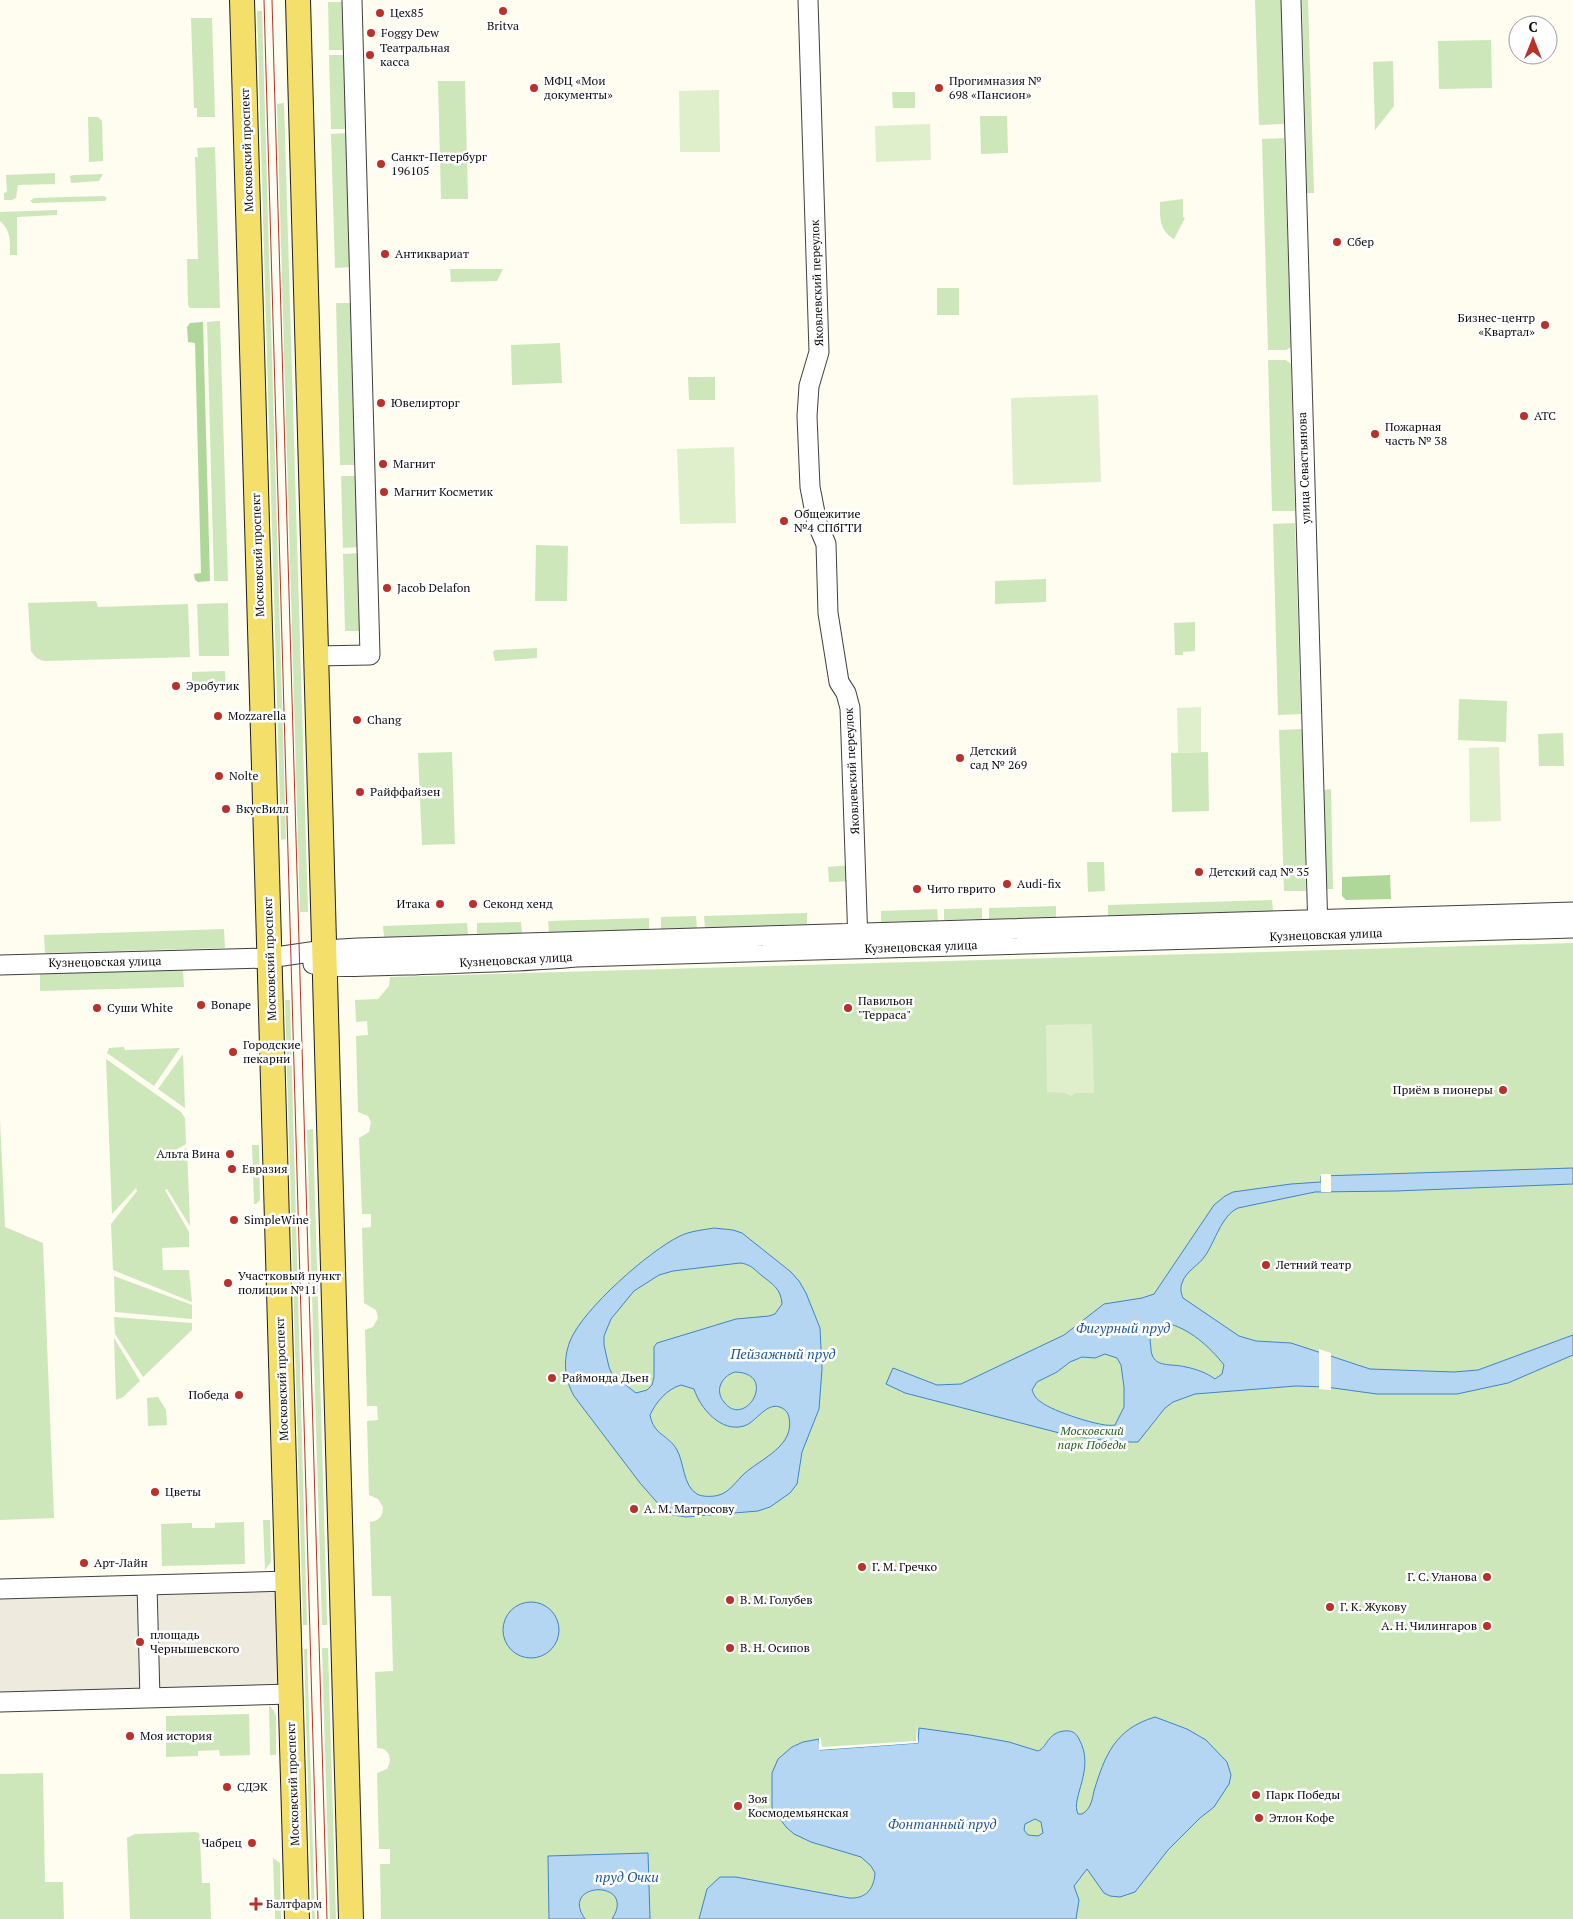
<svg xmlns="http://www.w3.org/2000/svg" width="1573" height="1919" font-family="'PT Serif',serif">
<rect width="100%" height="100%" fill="#fefdef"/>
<!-- green -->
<path fill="#cde7ba" d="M 1255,0 L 1281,0 L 1284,124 L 1259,125 Z
M 1302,0 L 1308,0 L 1314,193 L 1307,193 Z
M 328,2 L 345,2 L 346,50 L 329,50 Z
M 257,11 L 262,11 L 286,839 L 281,840 Z
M 191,18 L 212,18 L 215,117 L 197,117 L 197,108 L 194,108 Z
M 1491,40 L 1492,88 L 1439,89 L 1438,41 Z
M 329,55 L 347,55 L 349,129 L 331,129 Z
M 1393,61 L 1394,106 L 1375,130 L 1373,62 Z
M 438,81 L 465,81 L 468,199 L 441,199 Z
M 892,92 L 915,92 L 915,108 L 893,108 Z
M 284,103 L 308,912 L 300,912 L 277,104 Z
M 980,116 L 1007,116 L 1008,153 L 981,154 Z
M 88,117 L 98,117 L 102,121 L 103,161 L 89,162 Z
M 349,133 L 352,267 L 335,268 L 331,134 Z
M 1284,138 L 1291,347 L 1286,350 L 1268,350 L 1262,139 Z
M 215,147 L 220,308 L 190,308 L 188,305 L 187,259 L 198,259 L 195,157 L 198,157 L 197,148 Z
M 55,173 L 55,184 L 18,185 L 16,198 L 12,200 L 4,200 L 4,193 L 7,192 L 6,175 Z
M 103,174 L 99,181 L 71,183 L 70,176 L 74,175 Z
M 104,196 L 107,198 L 105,201 L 33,203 L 30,201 L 34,198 Z
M 1183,199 L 1183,217 L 1185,218 L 1174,239 C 1159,230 1160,218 1160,202 Z
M 57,210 L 57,215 L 17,217 L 17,255 L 10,255 C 10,241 11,230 0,221 L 0,212 Z
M 450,269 L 503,269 L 497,281 L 451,282 Z
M 937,288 L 959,288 L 959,315 L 937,315 Z
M 336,303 L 353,303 L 357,465 L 340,465 Z
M 220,321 L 228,581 L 214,581 L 207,322 Z
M 560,343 L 562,383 L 512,385 L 511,345 Z
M 1268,360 L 1286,360 L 1291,364 L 1295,511 L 1272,511 Z
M 688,377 L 715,377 L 715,400 L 689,400 Z
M 341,476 L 357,476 L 359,547 L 343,548 Z
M 1295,523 L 1301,714 L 1278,715 L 1273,524 Z
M 536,545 L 568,546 L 567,601 L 535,601 Z
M 359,553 L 362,631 L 345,631 L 343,554 Z
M 1046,579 L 1046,602 L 995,604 L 995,581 Z
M 96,601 L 98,607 L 188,604 L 190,657 L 45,661 C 38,660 35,657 31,651 L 28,603 Z
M 228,603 L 229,656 L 199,656 L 197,604 Z
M 1195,622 L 1195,651 L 1183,652 L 1183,655 L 1175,655 L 1174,623 Z
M 537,648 L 537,658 L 495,661 L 493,652 L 495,650 Z
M 225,671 L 226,688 L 195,689 L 192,686 L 192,672 Z
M 1459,699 L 1507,701 L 1506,742 L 1458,740 Z
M 1302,729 L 1306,891 L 1284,891 L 1279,730 Z
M 1563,733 L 1564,766 L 1539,766 L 1538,734 Z
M 452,752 L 455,844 L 422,845 L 418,753 Z
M 1208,752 L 1209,811 L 1172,812 L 1171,753 Z
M 1331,789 L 1333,889 L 1326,889 L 1324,790 Z
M 1087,862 L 1104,862 L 1105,891 L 1088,892 Z
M 852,865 L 853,881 L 829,882 L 828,867 Z
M 1272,900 L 1273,911 L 1108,916 L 1108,905 Z
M 1056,906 L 1056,918 L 989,919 L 989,908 Z
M 982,908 L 982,919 L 944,920 L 944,909 Z
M 937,909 L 938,921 L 881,922 L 881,911 Z
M 807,913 L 807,924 L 705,928 L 704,916 Z
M 696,916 L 697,928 L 661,929 L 661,917 Z
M 649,918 L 649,929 L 549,932 L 548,921 Z
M 521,922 L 522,933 L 477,934 L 477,923 Z
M 467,923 L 468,935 L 384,937 L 383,926 Z
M 224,929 L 225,948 L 45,953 L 44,935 Z
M 1573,943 L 1573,1919 L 381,1919 L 380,1864 L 390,1864 L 390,1849 L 379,1849 L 377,1773 L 387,1769 C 393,1758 389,1748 377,1748 L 375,1672 L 393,1671 L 391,1596 L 372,1596 L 370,1522 C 379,1521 383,1516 383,1507 L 378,1499 L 369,1495 L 367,1421 L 378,1420 L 377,1406 L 367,1406 L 365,1330 L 373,1327 L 378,1318 L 376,1310 L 364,1303 L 362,1228 L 371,1227 L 371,1214 L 362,1214 L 359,1138 L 369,1132 L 371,1122 L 368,1116 L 358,1112 L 356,1036 L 368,1035 L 367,1021 L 356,1022 L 355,1000 L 378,999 L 389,986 L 390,977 Z
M 183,970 L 184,987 L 40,991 L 40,974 Z
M 285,1000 L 290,1000 L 307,1625 L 303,1625 Z
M 124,1047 L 125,1050 L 180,1048 L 154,1086 L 107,1053 L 109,1048 Z
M 183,1054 L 185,1108 L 158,1089 Z
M 106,1059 L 181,1112 L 185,1118 L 186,1144 L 165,1156 L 165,1161 L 187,1148 L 190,1226 L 167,1189 L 165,1190 L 189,1232 L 189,1247 L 162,1248 L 163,1270 L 189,1270 L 192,1302 L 113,1270 L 111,1224 L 137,1191 L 136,1188 L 112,1214 Z
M 0,1119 L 5,1227 L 43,1243 L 54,1518 L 0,1520 Z
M 313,1129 L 327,1620 L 327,1625 L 322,1625 L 307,1130 Z
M 252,1145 L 259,1145 L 260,1200 L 256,1204 L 254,1204 Z
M 114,1276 L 192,1305 L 192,1319 L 115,1312 Z
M 114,1317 L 192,1323 L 192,1330 L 143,1377 L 115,1334 Z
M 114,1338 L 140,1381 L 123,1397 L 116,1400 Z
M 158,1397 L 166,1410 L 167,1425 L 148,1426 L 147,1398 Z
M 263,1520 L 270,1520 L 271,1562 L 265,1570 Z
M 244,1522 L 245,1564 L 162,1566 L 161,1524 L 192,1523 L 192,1528 L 215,1528 L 215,1523 Z
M 322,1648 L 328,1648 L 336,1919 L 330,1919 Z
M 304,1649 L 307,1649 L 315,1919 L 312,1919 Z
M 269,1705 L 274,1711 L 276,1716 L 276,1755 L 270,1755 Z
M 249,1714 L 250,1755 L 220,1756 L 219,1750 L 198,1751 L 198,1756 L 166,1757 L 166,1716 Z
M 43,1773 L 45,1882 L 63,1882 L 64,1919 L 0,1919 L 0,1774 Z
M 195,1832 L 199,1833 L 200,1838 L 202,1883 L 210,1883 L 211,1919 L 130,1919 L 127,1838 L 135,1834 Z
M 273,1858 L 280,1863 L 281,1919 L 275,1919 Z"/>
<!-- forest -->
<path fill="#afd799" d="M 203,322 L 210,581 L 198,582 L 195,580 L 194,574 L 201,573 L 195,343 L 188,342 L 187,327 L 190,323 Z
M 1390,875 L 1391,899 L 1346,900 L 1342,896 L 1342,877 Z"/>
<!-- pitch -->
<path fill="#dfefcb" d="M 719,90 L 720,152 L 680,152 L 679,91 Z
M 930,124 L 931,160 L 876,162 L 875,126 Z
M 1098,395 L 1101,482 L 1013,485 L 1011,398 Z
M 734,447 L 736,523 L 680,524 L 677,449 Z
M 1201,707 L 1201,752 L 1178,753 L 1177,708 Z
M 1499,747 L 1501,821 L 1470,822 L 1469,748 Z
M 1092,1024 L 1094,1093 L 1076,1093 L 1071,1096 L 1065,1093 L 1047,1092 L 1046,1025 Z"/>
<!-- plaza -->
<path fill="#eeebde" d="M 277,1575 L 282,1704 L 0,1709 L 0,1582 Z"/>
<!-- water -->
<path fill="#b5d6f3" stroke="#3f84c7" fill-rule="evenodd" d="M 1573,1168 L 1573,1184 L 1396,1191 L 1315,1192 L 1238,1208 C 1221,1216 1215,1242 1205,1256 C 1198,1266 1186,1271 1182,1283 C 1180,1288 1181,1293 1183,1298 L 1239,1336 L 1256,1341 L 1291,1343 L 1370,1369 L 1454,1372 L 1478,1370 L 1573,1335 L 1573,1355 L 1508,1383 L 1457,1394 L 1377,1394 L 1326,1387 L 1296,1386 L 1195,1394 L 1173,1402 L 1165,1408 L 1138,1442 L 1116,1442 L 1071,1436 L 905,1393 L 886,1384 L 893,1368 L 937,1385 L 961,1384 L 1064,1335 L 1104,1304 L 1142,1298 L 1154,1294 L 1214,1205 L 1225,1196 L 1233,1192 L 1291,1184 L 1321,1182 L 1321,1176 ZM 1166,1323 C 1189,1328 1210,1347 1224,1365 L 1222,1374 L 1215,1379 C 1207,1373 1196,1369 1186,1367 C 1172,1363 1153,1369 1151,1350 C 1151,1345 1149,1339 1151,1334 C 1152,1327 1160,1325 1166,1323 ZM 1105,1354 L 1117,1358 L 1121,1365 L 1124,1387 L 1124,1407 L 1115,1425 C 1102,1428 1052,1411 1041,1402 C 1036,1399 1034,1395 1032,1390 L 1037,1382 L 1057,1372 L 1070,1362 L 1082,1357 L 1095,1358 Z
M 714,1228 L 733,1230 L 742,1233 L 791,1272 L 799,1281 L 806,1293 L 820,1328 L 822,1369 L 819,1409 L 802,1452 L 797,1484 L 790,1493 L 770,1507 L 758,1511 L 686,1517 L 673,1515 L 662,1508 L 640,1483 L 574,1396 C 564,1378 563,1360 570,1341 C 583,1309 649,1251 680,1236 C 690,1231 703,1230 714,1228 ZM 740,1263 C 750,1264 754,1269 761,1275 C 772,1284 781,1288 782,1304 L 775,1314 L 769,1316 L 736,1319 L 657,1343 L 654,1347 L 654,1377 L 652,1385 L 647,1390 L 636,1393 L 612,1374 L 609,1367 L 604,1345 L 604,1336 L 611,1319 L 634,1291 L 659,1275 L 673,1271 ZM 735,1372 C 779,1373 745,1430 724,1402 C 714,1390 722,1376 735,1372 ZM 681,1385 L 694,1389 C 700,1408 721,1433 744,1426 C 757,1422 767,1400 782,1408 C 786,1410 788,1413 789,1417 C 795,1446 762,1458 745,1473 C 736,1481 730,1492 719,1495 C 713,1497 702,1497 697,1494 C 683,1486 684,1462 677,1450 C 668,1434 654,1436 650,1415 C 656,1402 667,1389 681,1385 Z
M503 1630a28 28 0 1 1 56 0a28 28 0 1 1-56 0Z
M 1155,1717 L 1187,1729 L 1206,1740 L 1227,1762 L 1231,1775 L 1229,1784 L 1214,1807 L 1200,1818 L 1168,1850 L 1135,1892 L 1120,1897 L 1110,1896 L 1104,1893 L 1087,1869 L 1074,1886 L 1079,1900 L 1076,1919 L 699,1919 L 707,1889 L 720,1877 L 736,1877 L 849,1898 C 866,1899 874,1889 875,1873 L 871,1866 L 861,1857 L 811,1842 L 794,1834 L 786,1827 L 772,1808 L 772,1773 L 778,1759 L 792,1747 L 803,1742 L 819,1739 L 820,1750 L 918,1743 L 919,1728 L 970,1735 L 1009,1742 L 1038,1751 C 1047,1748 1047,1733 1064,1731 C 1072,1730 1076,1733 1079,1739 C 1096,1769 1070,1798 1078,1814 L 1082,1814 C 1091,1809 1092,1800 1094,1791 C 1105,1755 1115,1729 1155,1717 ZM 1035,1819 L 1041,1822 L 1043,1833 L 1038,1836 L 1028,1835 L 1024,1830 L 1025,1824 Z
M 648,1853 L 650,1919 L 612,1919 C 638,1879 558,1881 585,1919 L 549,1919 L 548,1856 Z"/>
<!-- pier -->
<path fill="#fefdef" d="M 1321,1174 L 1331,1174 L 1331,1192 L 1321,1192 Z
M 1319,1349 L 1331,1353 L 1331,1390 L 1319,1389 Z
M 917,1726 L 918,1743 L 819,1750 L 819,1737 L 821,1739 L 822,1747 L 916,1741 Z"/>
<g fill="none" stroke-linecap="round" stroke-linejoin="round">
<!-- minor casing -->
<g stroke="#404040" stroke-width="21">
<path id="minor" d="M 808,0 L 819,352 L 809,386 L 807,416 L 810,487 L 817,523 L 826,544 L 828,613 L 839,682 L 846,693 L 850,708 L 858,943
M 1291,0 L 1318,931
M 315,656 L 370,655 L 352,0
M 313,964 C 344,969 377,965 408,965 C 465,963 521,962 577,957 L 1573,928
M 0,965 L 269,958 L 324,950 L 358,948 L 1573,912
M 147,1585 L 150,1698
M 0,1589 L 288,1581
M 0,1702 L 291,1694"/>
</g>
<!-- major casing -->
<g stroke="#1e1e1e" stroke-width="26">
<path id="major" d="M 242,0 L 297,1919
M 298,0 L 351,1919"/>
</g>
<!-- minor -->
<use href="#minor" stroke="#fff" stroke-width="19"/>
<!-- major -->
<use href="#major" stroke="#f3df6a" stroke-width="24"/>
<!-- tram -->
<path stroke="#b8322b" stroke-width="1" d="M 264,0 L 318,1919
M 272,0 L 327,1919"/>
</g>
<!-- markers -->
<g fill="#b8322b" stroke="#fff" stroke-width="2">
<circle cx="503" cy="11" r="5"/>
<circle cx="380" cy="13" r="5"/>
<circle cx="371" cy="33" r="5"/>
<circle cx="370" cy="55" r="5"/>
<circle cx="534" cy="88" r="5"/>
<circle cx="939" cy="88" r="5"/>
<circle cx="381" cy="164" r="5"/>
<circle cx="1337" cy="242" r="5"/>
<circle cx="385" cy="254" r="5"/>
<circle cx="1545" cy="325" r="5"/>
<circle cx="381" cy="403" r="5"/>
<circle cx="1524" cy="416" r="5"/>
<circle cx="1375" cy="434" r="5"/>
<circle cx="383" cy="464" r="5"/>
<circle cx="384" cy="492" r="5"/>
<circle cx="784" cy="521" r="5"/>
<circle cx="387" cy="588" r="5"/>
<circle cx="176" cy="686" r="5"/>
<circle cx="218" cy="716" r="5"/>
<circle cx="357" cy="720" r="5"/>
<circle cx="960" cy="758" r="5"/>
<circle cx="219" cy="776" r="5"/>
<circle cx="360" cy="792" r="5"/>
<circle cx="226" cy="809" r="5"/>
<circle cx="1199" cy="872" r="5"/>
<circle cx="1007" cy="884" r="5"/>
<circle cx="917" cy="889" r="5"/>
<circle cx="440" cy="904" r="5"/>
<circle cx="473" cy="904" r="5"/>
<circle cx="201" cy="1005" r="5"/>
<circle cx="97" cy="1008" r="5"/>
<circle cx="848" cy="1008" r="5"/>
<circle cx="233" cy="1052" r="5"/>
<circle cx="1503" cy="1090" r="5"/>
<circle cx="230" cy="1154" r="5"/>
<circle cx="232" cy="1169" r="5"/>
<circle cx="234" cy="1220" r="5"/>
<circle cx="1266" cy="1265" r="5"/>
<circle cx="228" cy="1283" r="5"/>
<circle cx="552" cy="1378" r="5"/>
<circle cx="239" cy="1395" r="5"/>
<circle cx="155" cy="1492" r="5"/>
<circle cx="634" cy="1509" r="5"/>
<circle cx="84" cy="1563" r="5"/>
<circle cx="862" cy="1567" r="5"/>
<circle cx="1487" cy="1577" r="5"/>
<circle cx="730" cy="1600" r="5"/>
<circle cx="1330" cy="1607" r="5"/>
<circle cx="1487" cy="1626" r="5"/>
<circle cx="140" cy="1642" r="5"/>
<circle cx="730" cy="1648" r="5"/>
<circle cx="130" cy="1736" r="5"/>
<circle cx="227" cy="1787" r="5"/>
<circle cx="1256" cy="1795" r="5"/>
<circle cx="738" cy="1806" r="5"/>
<circle cx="1259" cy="1818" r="5"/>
<circle cx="252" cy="1843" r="5"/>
<path d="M253.5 1896.5h5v5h5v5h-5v5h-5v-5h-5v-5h5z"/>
</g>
<g text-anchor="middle" stroke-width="5" stroke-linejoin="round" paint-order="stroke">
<!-- poi labels -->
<g font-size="12" fill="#0d0d0d" stroke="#fff" text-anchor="start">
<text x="390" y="17">Цех85</text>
<text x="503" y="30" text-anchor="middle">Britva</text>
<text x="381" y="37">Foggy Dew</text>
<text x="380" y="52">Театральная<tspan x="380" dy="14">касса</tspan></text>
<text x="544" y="85">МФЦ «Мои<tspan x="544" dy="14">документы»</tspan></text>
<text x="949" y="85">Прогимназия №<tspan x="949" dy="14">698 «Пансион»</tspan></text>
<text x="391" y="161">Санкт-Петербург<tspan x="391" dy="14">196105</tspan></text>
<text x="1347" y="246">Сбер</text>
<text x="395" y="258">Антиквариат</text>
<text x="1535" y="322" text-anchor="end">Бизнес-центр<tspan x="1535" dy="14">«Квартал»</tspan></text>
<text x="391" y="407">Ювелирторг</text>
<text x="1534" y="420">АТС</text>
<text x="1385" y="431">Пожарная<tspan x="1385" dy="14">часть № 38</tspan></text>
<text x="393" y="468">Магнит</text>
<text x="394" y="496">Магнит Косметик</text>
<text x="794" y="518">Общежитие<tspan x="794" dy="14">№4 СПбГТИ</tspan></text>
<text x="397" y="592">Jacob Delafon</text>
<text x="186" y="690">Эробутик</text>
<text x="228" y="720">Mozzarella</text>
<text x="367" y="724">Chang</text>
<text x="970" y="755">Детский<tspan x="970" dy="14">сад № 269</tspan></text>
<text x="229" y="780">Nolte</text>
<text x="370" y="796">Райффайзен</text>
<text x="236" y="813">ВкусВилл</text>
<text x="1209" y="876">Детский сад № 35</text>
<text x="1017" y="888">Audi-fix</text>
<text x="927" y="893">Чито гврито</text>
<text x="430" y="908" text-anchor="end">Итака</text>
<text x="483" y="908">Секонд хенд</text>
<text x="858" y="1005">Павильон<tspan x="858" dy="14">"Терраса"</tspan></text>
<text x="211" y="1009">Bonape</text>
<text x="107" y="1012">Суши White</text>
<text x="243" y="1049">Городские<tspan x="243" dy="14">пекарни</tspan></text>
<text x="1493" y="1094" text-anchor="end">Приём в пионеры</text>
<text x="220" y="1158" text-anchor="end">Альта Вина</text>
<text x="242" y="1173">Евразия</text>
<text x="244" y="1224">SimpleWine</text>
<text x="1276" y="1269">Летний театр</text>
<text x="238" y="1280">Участковый пункт<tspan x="238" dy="14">полиции №11</tspan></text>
<text x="562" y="1382">Раймонда Дьен</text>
<text x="229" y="1399" text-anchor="end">Победа</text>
<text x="165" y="1496">Цветы</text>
<text x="644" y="1513">А. М. Матросову</text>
<text x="94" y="1567">Арт-Лайн</text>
<text x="872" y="1571">Г. М. Гречко</text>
<text x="1477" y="1581" text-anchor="end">Г. С. Уланова</text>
<text x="740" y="1604">В. М. Голубев</text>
<text x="1340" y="1611">Г. К. Жукову</text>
<text x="1477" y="1630" text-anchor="end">А. Н. Чилингаров</text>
<text x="150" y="1639">площадь<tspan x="150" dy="14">Чернышевского</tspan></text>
<text x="740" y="1652">В. Н. Осипов</text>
<text x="140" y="1740">Моя история</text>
<text x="237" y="1791">СДЭК</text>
<text x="1266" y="1799">Парк Победы</text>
<text x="748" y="1803">Зоя<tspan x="748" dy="14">Космодемьянская</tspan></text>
<text x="1269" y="1822">Этлон Кофе</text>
<text x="242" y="1847" text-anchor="end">Чабрец</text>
<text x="266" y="1908">Балтфарм</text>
</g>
<!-- street labels -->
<g font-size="12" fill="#0d0d0d" stroke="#fff">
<text transform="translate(247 150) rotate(-92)" y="4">Московский проспект</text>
<text transform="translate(817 283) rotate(-92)" y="4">Яковлевский переулок</text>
<text transform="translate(1304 468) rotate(-92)" y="4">улица Севастьянова</text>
<text transform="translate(258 555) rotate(-92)" y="4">Московский проспект</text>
<text transform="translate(852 771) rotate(-93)" y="4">Яковлевский переулок</text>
<text transform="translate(1326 935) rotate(-2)" y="4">Кузнецовская улица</text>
<text transform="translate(921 947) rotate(-2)" y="4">Кузнецовская улица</text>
<text transform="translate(270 959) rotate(-92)" y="4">Московский проспект</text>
<text transform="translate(516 960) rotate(-3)" y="4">Кузнецовская улица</text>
<text transform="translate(105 962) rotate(-1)" y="4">Кузнецовская улица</text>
<text transform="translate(282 1379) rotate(-92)" y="4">Московский проспект</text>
<text transform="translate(293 1784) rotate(-92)" y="4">Московский проспект</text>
</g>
<!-- park labels -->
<g font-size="12" font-style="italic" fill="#286220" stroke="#fff">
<text x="1092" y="1435">Московский<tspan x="1092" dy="14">парк Победы</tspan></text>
</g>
<!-- water labels -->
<g font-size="14" font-style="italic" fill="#1c579a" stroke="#fff">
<text x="1123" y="1333">Фигурный пруд</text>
<text x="783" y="1359">Пейзажный пруд</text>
<text x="942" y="1829">Фонтанный пруд</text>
<text x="627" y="1882">пруд Очки</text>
</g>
</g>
<!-- north arrow -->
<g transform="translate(1533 40)"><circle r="24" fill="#ffffff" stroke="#9e9e9e"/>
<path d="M0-4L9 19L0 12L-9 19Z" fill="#b8322b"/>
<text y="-8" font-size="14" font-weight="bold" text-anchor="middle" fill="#0d0d0d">С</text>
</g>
</svg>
